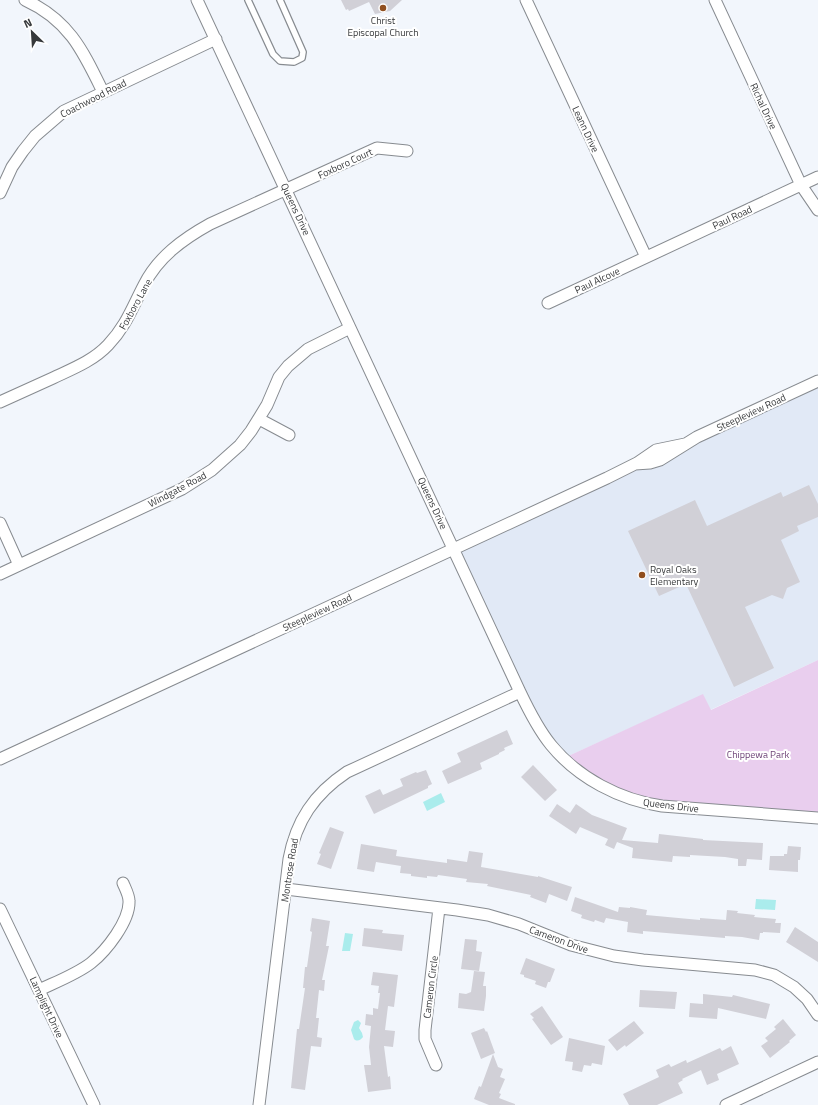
<svg xmlns="http://www.w3.org/2000/svg" width="818" height="1105" font-family="'Titillium Web',sans-serif">
<rect width="100%" height="100%" fill="#f2f6fc"/>
<!-- built -->
<path fill="#e1e9f6" d="M 818,381 L 818,660 L 710,710 L 703,695 L 564,758 L 550,744 L 454,549 Z"/>
<!-- green -->
<path fill="#e9ceee" d="M 818,660 L 818,818 L 638,801 L 564,758 L 703,694 L 711,710 Z"/>
<!-- water -->
<path fill="#aaecec" d="M 441,793 L 445,802 L 427,811 L 423,802 Z
M 756,899 L 776,900 L 775,910 L 755,909 Z
M 345,933 L 353,934 L 350,951 L 342,951 Z
M 358,1020 L 361,1023 L 359,1028 L 362,1033 L 363,1037 C 361,1040 357,1042 354,1039 L 351,1030 L 354,1022 Z"/>
<!-- building -->
<path fill="#d1d0d7" d="M 341,0 L 402,0 L 390,11 L 375,14 L 369,2 L 349,11 L 348,9 L 346,10 Z
M 809,485 L 818,504 L 818,517 L 797,526 L 799,531 L 781,540 L 800,582 L 787,588 L 783,599 L 772,595 L 745,607 L 774,668 L 734,687 L 686,584 L 659,596 L 628,531 L 695,500 L 707,526 L 781,492 L 783,497 Z
M 507,730 L 513,744 L 504,748 L 505,750 L 499,753 L 499,754 L 480,763 L 482,769 L 448,784 L 442,771 L 461,762 L 457,753 Z
M 533,765 L 557,790 L 545,801 L 521,777 Z
M 426,770 L 432,784 L 428,786 L 428,788 L 374,814 L 365,796 L 380,789 L 383,795 L 403,786 L 400,779 L 416,772 L 417,773 Z
M 557,804 L 570,813 L 576,804 L 592,815 L 627,828 L 622,840 L 658,843 L 659,834 L 703,839 L 703,840 L 763,843 L 762,860 L 747,859 L 746,866 L 738,866 L 738,859 L 725,857 L 690,855 L 690,857 L 673,856 L 672,862 L 632,858 L 633,848 L 617,842 L 614,849 L 605,845 L 608,839 L 580,827 L 576,834 L 549,816 Z
M 330,827 L 344,832 L 331,869 L 317,864 L 321,854 L 319,853 Z
M 361,844 L 397,850 L 396,856 L 447,863 L 447,859 L 467,862 L 469,851 L 483,853 L 481,867 L 538,877 L 538,876 L 572,887 L 567,901 L 549,894 L 546,903 L 530,897 L 531,895 L 487,886 L 488,884 L 466,882 L 467,879 L 438,875 L 437,877 L 427,876 L 427,878 L 411,876 L 411,874 L 400,873 L 401,866 L 376,862 L 374,872 L 357,869 Z
M 788,846 L 801,847 L 800,860 L 798,860 L 798,872 L 769,870 L 770,856 L 784,856 L 784,854 L 787,854 Z
M 575,897 L 618,912 L 619,907 L 630,908 L 630,907 L 647,910 L 646,915 L 700,920 L 700,918 L 726,920 L 727,910 L 738,911 L 737,913 L 755,915 L 754,917 L 776,919 L 775,923 L 781,923 L 780,933 L 763,932 L 763,933 L 760,933 L 759,940 L 742,937 L 725,936 L 725,938 L 643,931 L 643,934 L 627,932 L 628,922 L 606,918 L 604,923 L 595,920 L 594,922 L 581,918 L 582,915 L 571,911 Z
M 312,918 L 330,921 L 326,946 L 329,946 L 322,980 L 325,980 L 324,991 L 319,990 L 316,1018 L 319,1018 L 317,1037 L 322,1038 L 321,1047 L 311,1046 L 305,1090 L 291,1088 L 297,1029 L 299,1029 L 305,988 L 303,988 L 305,967 L 307,967 L 312,932 L 310,931 Z
M 795,927 L 818,942 L 818,962 L 786,942 Z
M 364,928 L 383,930 L 382,933 L 404,935 L 402,951 L 362,946 Z
M 465,939 L 477,940 L 476,951 L 482,952 L 479,971 L 461,969 Z
M 526,958 L 555,969 L 550,982 L 548,982 L 546,988 L 535,984 L 536,981 L 524,977 L 524,975 L 520,974 Z
M 474,971 L 485,972 L 483,986 L 486,986 L 486,996 L 484,1011 L 458,1008 L 459,993 L 466,994 L 471,992 Z
M 373,972 L 398,975 L 394,1007 L 388,1006 L 385,1030 L 395,1031 L 393,1047 L 384,1046 L 388,1077 L 390,1076 L 391,1089 L 368,1092 L 364,1065 L 371,1065 L 369,1047 L 371,1026 L 365,1025 L 366,1014 L 373,1015 L 373,1008 L 378,1009 L 380,993 L 378,993 L 379,986 L 371,985 Z
M 640,990 L 677,992 L 675,1009 L 639,1007 Z
M 703,994 L 732,997 L 733,995 L 770,1004 L 766,1019 L 718,1008 L 717,1019 L 689,1017 L 690,1003 L 703,1004 Z
M 542,1006 L 563,1037 L 551,1045 L 532,1019 L 534,1018 L 530,1014 Z
M 783,1019 L 796,1035 L 789,1041 L 790,1042 L 770,1058 L 761,1046 L 768,1041 L 765,1038 L 776,1029 L 774,1027 Z
M 634,1021 L 644,1033 L 626,1047 L 625,1045 L 617,1051 L 608,1040 Z
M 484,1028 L 486,1032 L 487,1031 L 495,1053 L 481,1059 L 471,1033 Z
M 569,1038 L 605,1046 L 602,1065 L 592,1063 L 591,1066 L 584,1065 L 582,1072 L 572,1070 L 573,1062 L 565,1061 Z
M 731,1046 L 739,1064 L 717,1074 L 719,1080 L 707,1085 L 701,1070 L 682,1079 L 683,1080 L 678,1083 L 683,1093 L 657,1105 L 629,1105 L 623,1094 L 659,1077 L 656,1070 L 669,1064 L 671,1067 L 686,1060 L 687,1063 L 720,1048 L 722,1051 Z
M 493,1054 L 498,1067 L 503,1069 L 500,1077 L 505,1079 L 499,1093 L 501,1094 L 499,1098 L 515,1104 L 515,1105 L 489,1105 L 474,1099 L 479,1086 L 481,1087 Z"/>
<g fill="none" stroke-linecap="round" stroke-linejoin="round">
<!-- lane casing -->
<g stroke="#878b90" stroke-width="8">
<path id="lane" d="M 248,0 L 273,54 L 280,61 L 294,62 L 302,58 L 303,52 L 280,0"/>
</g>
<!-- street casing -->
<g stroke="#878b90" stroke-width="13">
<path id="street" d="M 25,0 C 69,20 83,51 103,92
M 197,0 L 520,692 C 529,711 538,729 551,745 C 578,778 620,800 662,806 L 818,818
M 526,0 L 646,257
M 715,0 L 801,185 L 818,210
M 0,193 L 12,167 L 23,151 L 35,136 L 64,111 L 216,39
M 548,303 L 818,177
M 0,402 C 18,394 35,386 53,378 C 72,369 93,361 108,345 C 126,326 132,308 144,285 C 158,257 183,239 210,224 L 377,148 L 407,151
M 259,419 L 289,435
M 635,464 L 650,463 L 660,460 L 697,437 L 818,381
M 0,523 L 19,565
M 0,574 L 182,489 L 212,470 L 240,445 L 251,431 L 267,405 L 279,377 L 288,366 L 308,349 L 350,328
M 0,759 L 607,478 L 637,463 L 656,450 L 685,444
M 286,889 L 457,910 L 488,915 L 519,924 L 571,945 L 614,956 L 643,960 L 755,970 L 774,975 L 794,987 L 807,999 L 818,1015
M 0,909 L 94,1105
M 39,990 C 56,982 77,974 91,963 C 106,951 130,921 129,901 C 129,895 125,888 123,883
M 436,1065 L 425,1039 L 425,1030 L 439,908
M 259,1105 L 289,859 C 296,821 314,794 347,772 L 520,692
M 726,1105 L 818,1062"/>
</g>
<!-- lane -->
<use href="#lane" stroke="#fff" stroke-width="5.5"/>
<!-- street -->
<use href="#street" stroke="#fff" stroke-width="11"/>
</g>
<!-- markers -->
<g fill="#914f1f" stroke="#fff" stroke-width="1.5">
<circle cx="383" cy="8" r="4"/>
<circle cx="642" cy="575" r="4"/>
</g>
<g text-anchor="middle" stroke-width="4" stroke-linejoin="round" paint-order="stroke">
<!-- poi labels -->
<g font-size="10" fill="#37393b" stroke="#fff">
<text x="383" y="24">Christ<tspan x="383" dy="12">Episcopal Church</tspan></text>
<text x="650" y="573" text-anchor="start">Royal Oaks<tspan x="650" dy="12">Elementary</tspan></text>
</g>
<!-- street labels -->
<g font-size="10" fill="#37393b" stroke="#fff">
<text transform="translate(93 98) rotate(-27)" y="4">Coachwood Road</text>
<text transform="translate(764 106) rotate(65)" y="4">Richal Drive</text>
<text transform="translate(586 129) rotate(65)" y="4">Leann Drive</text>
<text transform="translate(345 163) rotate(-25)" y="4">Foxboro Court</text>
<text transform="translate(296 209) rotate(65)" y="4">Queens Drive</text>
<text transform="translate(732 217) rotate(-25)" y="4">Paul Road</text>
<text transform="translate(597 280) rotate(-25)" y="4">Paul Alcove</text>
<text transform="translate(135 304) rotate(-61)" y="4">Foxboro Lane</text>
<text transform="translate(751 412) rotate(-25)" y="4">Steepleview Road</text>
<text transform="translate(177 489) rotate(-28)" y="4">Windgate Road</text>
<text transform="translate(433 503) rotate(65)" y="4">Queens Drive</text>
<text transform="translate(317 612) rotate(-25)" y="4">Steepleview Road</text>
<text transform="translate(671 805) rotate(7)" y="4">Queens Drive</text>
<text transform="translate(289 870) rotate(-81)" y="4">Montrose Road</text>
<text transform="translate(559 939) rotate(20)" y="4">Cameron Drive</text>
<text transform="translate(430 987) rotate(-83)" y="4">Cameron Circle</text>
<text transform="translate(47 1007) rotate(65)" y="4">Lamplight Drive</text>
</g>
<!-- park labels -->
<g font-size="10" fill="#6f4478" stroke="#fff">
<text x="758" y="758">Chippewa Park</text>
</g>
</g>
<!-- north arrow -->
<g transform="translate(32 32) rotate(335)" stroke="#ffffff" stroke-width="3" paint-order="stroke">
<path d="M0-3L7 15L0 10L-7 15Z" fill="#37393b"/>
<text y="-6" font-size="11" font-weight="bold" text-anchor="middle" fill="#37393b">N</text>
</g>
</svg>
